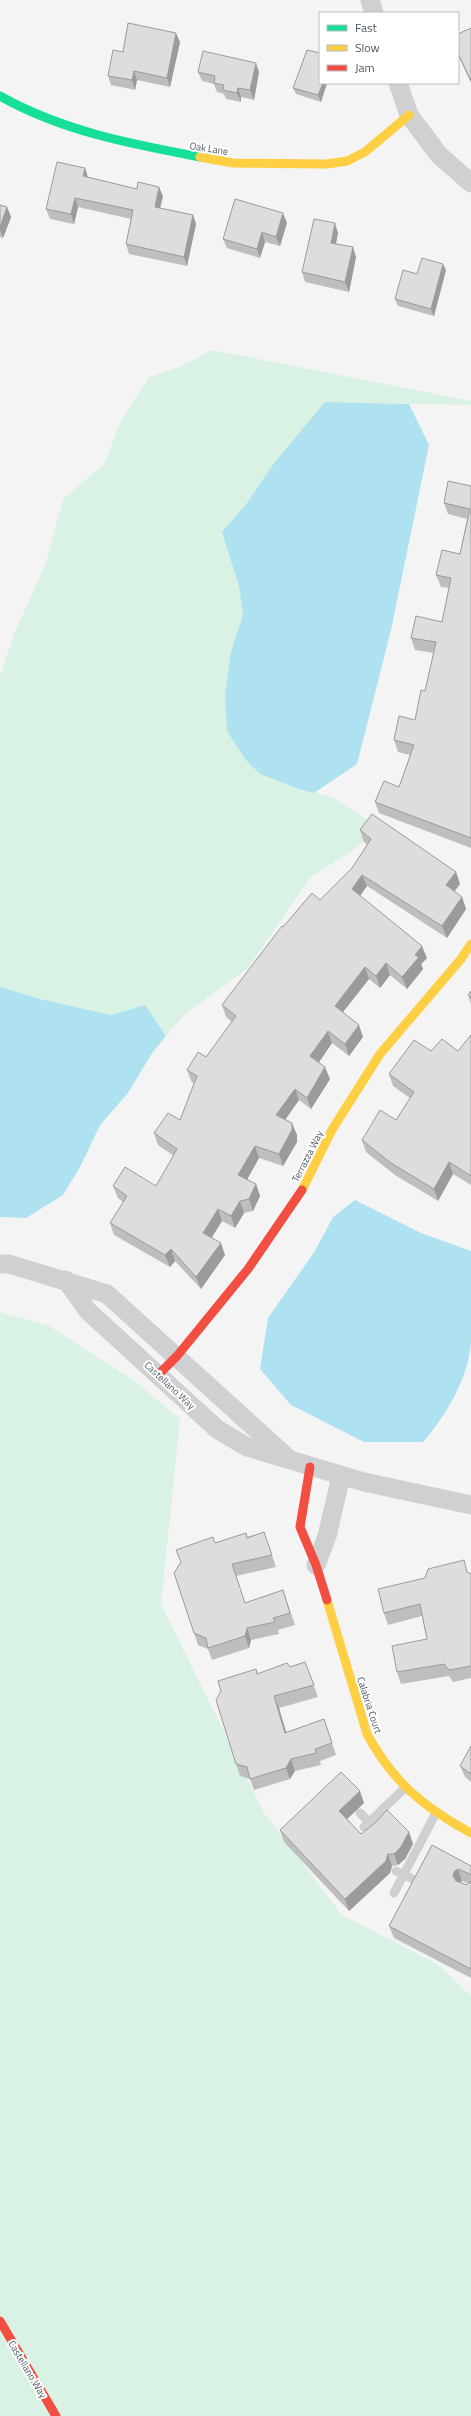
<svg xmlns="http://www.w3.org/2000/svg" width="471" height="2416" font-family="'Titillium Web',sans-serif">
<rect width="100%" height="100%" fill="#f4f4f4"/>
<!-- green -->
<path fill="#d9f2e3" d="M 212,350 L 471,401 L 471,405 L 325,402 L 274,463 L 247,503 L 223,532 L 239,586 L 243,615 L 231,651 L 225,695 L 227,731 L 299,789 L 332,797 L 372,823 L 369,837 L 352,851 L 311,877 L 248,968 L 185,1014 L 166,1036 L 144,1005 L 111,1015 L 40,999 L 0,987 L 0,677 L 15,632 L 46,563 L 63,499 L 105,463 L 121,420 L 149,377 L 182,366 Z
M 0,1312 L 49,1326 L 135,1381 L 180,1419 L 161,1604 L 264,1813 L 342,1915 L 439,1965 L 471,1996 L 471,2416 L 0,2416 Z"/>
<!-- water -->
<path fill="#aee2f0" d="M 325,402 L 409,404 L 429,445 L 391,630 L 357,764 L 314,793 L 299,789 L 260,774 L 246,760 L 227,731 L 225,695 L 231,651 L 243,615 L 239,586 L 222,532 L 247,503 L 274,463 Z
M 0,987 L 40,999 L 111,1015 L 145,1005 L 166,1036 L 152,1053 L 128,1093 L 100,1125 L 80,1167 L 63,1195 L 26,1218 L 0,1217 Z
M 355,1200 L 421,1233 L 471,1251 C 471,1281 471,1311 471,1341 C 469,1377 446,1416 423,1442 L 364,1442 L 291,1405 L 260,1369 L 268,1318 L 315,1251 L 333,1217 Z"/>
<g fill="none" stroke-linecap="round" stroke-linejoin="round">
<!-- lane -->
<path stroke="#ced0d2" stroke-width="9" d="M 360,1813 L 373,1826
M 364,1827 L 404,1789
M 396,1871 L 417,1881
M 394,1893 L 436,1813"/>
<!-- street -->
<path stroke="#ced0d2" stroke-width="19" d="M 370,0 L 374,13
M 398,83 L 409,115 L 439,155 L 471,183
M 0,1264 L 9,1264 L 107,1294 L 290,1460
M 66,1280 L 88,1311 L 217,1429 L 247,1447 L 364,1482 L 471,1505
M 316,1565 L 327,1536 L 341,1476"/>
<!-- fast -->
<path stroke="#16e098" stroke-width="9" d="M 0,96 C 62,131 131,144 200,157"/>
<!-- slow -->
<path stroke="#ffcf43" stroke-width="9" d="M 200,157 L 233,163 L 327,164 L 347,161 L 365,152 L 409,115
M 302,1190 L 333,1128 L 380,1054 L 461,959 L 471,944
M 327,1600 L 367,1734 C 393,1782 423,1807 471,1833"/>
<!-- jam -->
<path stroke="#f24e42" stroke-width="9" d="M 159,1374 L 177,1356 L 248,1269 L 302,1190
M 310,1467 L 300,1527 L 316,1565 L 327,1600
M 0,2321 L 56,2416"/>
</g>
<!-- wall -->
<path fill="#bebebf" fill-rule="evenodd" d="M 471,28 L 471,83 L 458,55 L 458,34 Z
M 180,42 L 170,87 L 137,80 L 135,90 L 111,85 L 108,76 L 123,52 Z
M 198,72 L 259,72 L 254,100 L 241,97 L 241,102 L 226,99 L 224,94 L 217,92 L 214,84 L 202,81 Z
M 320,83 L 327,83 L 321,102 L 296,94 L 293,88 Z
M 85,168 L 88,177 L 163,196 L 160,208 L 193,215 L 196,224 L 187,266 L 129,254 L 126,244 L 131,219 L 78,207 L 74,224 L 50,219 L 46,209 Z
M 0,205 L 7,207 L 11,217 L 3,238 L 0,237 Z
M 287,223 L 280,246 L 265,242 L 260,258 L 227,248 L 223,239 Z
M 338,233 L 336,244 L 356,257 L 349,292 L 305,282 L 302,272 Z
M 446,270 L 434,316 L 398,306 L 395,299 Z
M 471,486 L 471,848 L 379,813 L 375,802 L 399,787 L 410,755 L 398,752 L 394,740 L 415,720 L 425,691 L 434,653 L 415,650 L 411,638 L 442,622 L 449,588 L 441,587 L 436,575 L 460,554 L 467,519 L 448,514 L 444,503 Z
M 360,830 L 456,872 L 460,884 L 454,892 L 462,897 L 466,909 L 447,938 L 367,886 L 360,896 L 427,958 L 421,964 L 423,969 L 407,989 L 390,975 L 380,988 L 369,979 L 343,1012 L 363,1037 L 349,1056 L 332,1043 L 319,1062 L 330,1079 L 311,1109 L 299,1100 L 285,1120 L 297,1135 L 297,1142 L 283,1166 L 259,1158 L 247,1179 L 256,1184 L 260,1196 L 253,1211 L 244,1213 L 235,1228 L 222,1221 L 212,1238 L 225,1255 L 201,1289 L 175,1261 L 170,1267 L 114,1235 L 110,1223 L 123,1202 L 118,1198 L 113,1186 L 156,1186 L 174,1156 L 158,1145 L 154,1133 L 180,1120 L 194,1084 L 191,1081 L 187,1070 L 206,1057 L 232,1022 L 226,1017 L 222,1005 L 283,927 L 320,900 L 352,868 L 367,845 L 364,842 Z
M 471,991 L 471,1005 L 468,995 Z
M 471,1035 L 471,1185 L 453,1174 L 438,1201 L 395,1175 L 366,1152 L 362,1140 L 396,1120 L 410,1098 L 393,1086 L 389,1074 L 431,1051 L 458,1051 Z
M 264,1532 L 276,1567 L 236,1576 L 245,1603 L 283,1590 L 295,1625 L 278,1630 L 279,1634 L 251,1640 L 249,1648 L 212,1660 L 208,1649 L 198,1645 L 194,1633 L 215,1543 L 246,1533 L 247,1537 Z
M 468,1573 L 471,1574 L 471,1678 L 453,1682 L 449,1676 L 401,1684 L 397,1672 L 427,1639 L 422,1616 L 388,1625 L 384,1613 Z
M 305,1662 L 318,1697 L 279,1708 L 286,1733 L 328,1731 L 336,1755 L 320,1761 L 321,1765 L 295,1771 L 290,1779 L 254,1790 L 250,1779 L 240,1776 L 236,1764 L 256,1669 L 258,1674 L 290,1667 Z
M 471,1746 L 471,1782 L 465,1777 L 460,1766 Z
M 364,1803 L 347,1819 L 361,1834 L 409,1832 L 413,1844 L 405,1859 L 398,1865 L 392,1866 L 390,1873 L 349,1911 L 284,1842 L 280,1830 Z
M 432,1845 L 471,1866 L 471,1978 L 394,1938 L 389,1926 ZM 462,1881 L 469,1884 L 467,1885 L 460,1882 Z"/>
<!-- shaded-wall -->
<path fill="#9b9b9b" d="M 176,33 L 180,42 L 170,87 L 167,78 Z
M 256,63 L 259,72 L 254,100 L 250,90 Z
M 134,71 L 137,80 L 135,90 L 132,80 Z
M 323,83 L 327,83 L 321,102 L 318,95 Z
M 238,88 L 241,97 L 241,102 L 237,93 Z
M 85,168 L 88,178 L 83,176 Z
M 159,187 L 163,196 L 158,216 L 155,207 Z
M 75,198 L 78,207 L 74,224 L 71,214 Z
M 7,207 L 11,217 L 3,238 L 0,230 L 0,227 Z
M 283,213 L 287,223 L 280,246 L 276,237 Z
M 193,215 L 196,224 L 187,266 L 184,257 Z
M 335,223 L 338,233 L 334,252 L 331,243 Z
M 262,232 L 265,242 L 260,258 L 257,249 Z
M 353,247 L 356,257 L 349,292 L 345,282 Z
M 443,264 L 446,270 L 434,316 L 431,309 Z
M 456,872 L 460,884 L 450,897 L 446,885 Z
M 362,875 L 367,886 L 356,901 L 352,889 Z
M 462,897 L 466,909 L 447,938 L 442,926 Z
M 422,946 L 427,958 L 421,964 L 423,969 L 407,989 L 402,977 L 415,955 Z
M 386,963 L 390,975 L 380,988 L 376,976 Z
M 365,967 L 369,979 L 339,1017 L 335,1006 Z
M 359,1025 L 363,1037 L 349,1056 L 345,1044 Z
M 328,1031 L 332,1043 L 315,1068 L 310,1056 Z
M 325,1067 L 330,1079 L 311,1109 L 307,1098 Z
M 295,1089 L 299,1100 L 280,1127 L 276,1115 Z
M 292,1123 L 297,1135 L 297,1142 L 283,1166 L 279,1154 Z
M 255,1146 L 259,1158 L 243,1187 L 238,1175 Z
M 449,1162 L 453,1174 L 438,1201 L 434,1189 Z
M 256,1184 L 260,1196 L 253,1211 L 249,1199 Z
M 240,1201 L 244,1213 L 235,1228 L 231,1216 Z
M 218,1209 L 222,1221 L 207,1244 L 203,1233 Z
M 221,1243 L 225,1255 L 201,1289 L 196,1277 Z
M 171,1249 L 175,1261 L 170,1267 L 165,1255 Z
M 247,1628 L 251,1640 L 249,1648 L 245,1636 Z
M 274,1696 L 279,1708 L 290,1745 L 285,1733 Z
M 291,1759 L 295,1771 L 290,1779 L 286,1768 Z
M 360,1791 L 364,1803 L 344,1822 L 339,1811 Z
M 409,1832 L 413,1844 L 405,1859 L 398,1865 L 394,1854 Z
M 388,1854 L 392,1866 L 390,1873 L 349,1911 L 345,1899 Z
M 458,1869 L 462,1881 L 458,1884 L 453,1876 L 454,1872 Z"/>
<!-- building -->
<path fill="#ddddde" stroke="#9b9b9b" d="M 128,23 L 176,33 L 167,78 L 134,71 L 132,80 L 108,76 L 113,50 L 123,52 Z
M 471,28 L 471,81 L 458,53 L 458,34 Z
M 307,50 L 320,53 L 320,83 L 323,83 L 318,95 L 293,88 Z
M 203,51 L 256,63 L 250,90 L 238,88 L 237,93 L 223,90 L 224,85 L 214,83 L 215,76 L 198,72 Z
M 57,162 L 85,168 L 83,176 L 137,189 L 138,182 L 159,187 L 155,207 L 193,215 L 184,257 L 126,244 L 133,210 L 75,198 L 71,214 L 46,209 Z
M 235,199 L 283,213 L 276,237 L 262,232 L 257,249 L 223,239 Z
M 0,205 L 7,207 L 0,227 Z
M 314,219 L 335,223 L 331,243 L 353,247 L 345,282 L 302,272 Z
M 422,258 L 443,264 L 431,309 L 395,299 L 403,270 L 417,274 Z
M 448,481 L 471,486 L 471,838 L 375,802 L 384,781 L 399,787 L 414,745 L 394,740 L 399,716 L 415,720 L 421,690 L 425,691 L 436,642 L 411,638 L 416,616 L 442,622 L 451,578 L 436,575 L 442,550 L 460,554 L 470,509 L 444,503 Z
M 372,814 L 456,872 L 446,885 L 462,897 L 442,926 L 362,875 L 352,889 L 422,946 L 415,955 L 419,957 L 402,977 L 386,963 L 376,976 L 365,967 L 335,1006 L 359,1025 L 345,1044 L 328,1031 L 310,1056 L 325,1067 L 307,1098 L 295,1089 L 276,1115 L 292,1123 L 292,1130 L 279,1154 L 255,1146 L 238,1175 L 256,1184 L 249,1199 L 240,1201 L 231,1216 L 218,1209 L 203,1233 L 221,1243 L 196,1277 L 171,1249 L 165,1255 L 110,1223 L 127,1196 L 113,1186 L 125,1167 L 156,1186 L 177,1149 L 154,1133 L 168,1113 L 180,1120 L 197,1076 L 187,1070 L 198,1052 L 206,1057 L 236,1016 L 222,1005 L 282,926 L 283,927 L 312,893 L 320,900 L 352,868 L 371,839 L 360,830 Z
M 471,991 L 471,998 L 468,995 Z
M 471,1035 L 471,1176 L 449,1162 L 434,1189 L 391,1163 L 362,1140 L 380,1110 L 396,1120 L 414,1092 L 389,1074 L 414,1040 L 431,1051 L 442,1039 L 458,1051 Z
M 264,1532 L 272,1555 L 232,1564 L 245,1603 L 283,1590 L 290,1613 L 273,1618 L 275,1622 L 247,1628 L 245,1636 L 208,1648 L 206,1638 L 194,1633 L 174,1573 L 181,1562 L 176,1550 L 213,1537 L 215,1543 L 246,1533 L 247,1538 Z
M 464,1560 L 467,1572 L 471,1574 L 471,1666 L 449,1670 L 444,1664 L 397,1672 L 392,1646 L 427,1639 L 420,1604 L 384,1613 L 378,1589 L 425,1578 L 428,1569 Z
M 305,1662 L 314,1685 L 274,1696 L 285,1733 L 324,1719 L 332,1743 L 315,1749 L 316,1753 L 291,1759 L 286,1768 L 250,1779 L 247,1767 L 236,1764 L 216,1700 L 221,1691 L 218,1681 L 256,1669 L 257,1674 L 287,1663 L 290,1667 Z
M 471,1746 L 471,1774 L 460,1766 Z
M 341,1772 L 360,1791 L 339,1811 L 361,1834 L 376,1822 L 387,1810 L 409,1832 L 401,1847 L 394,1854 L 388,1854 L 386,1861 L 345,1899 L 280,1830 Z
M 432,1845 L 471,1866 L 471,1876 L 470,1874 L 458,1869 L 454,1872 L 453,1876 L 456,1881 L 467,1885 L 471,1881 L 471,1969 L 389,1926 Z"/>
<g text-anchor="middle" stroke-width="4" stroke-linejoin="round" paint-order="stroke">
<!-- street labels -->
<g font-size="10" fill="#4a5661" stroke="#fff">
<text transform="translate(209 148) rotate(9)" y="4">Oak Lane</text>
<text transform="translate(307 1156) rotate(-63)" y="4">Terrazza Way</text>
<text transform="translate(170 1385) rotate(43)" y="4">Castellano Way</text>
<text transform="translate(370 1705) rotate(72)" y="4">Calabria Court</text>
<text transform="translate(28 2369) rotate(59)" y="4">Castellano Way</text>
</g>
</g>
<!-- legend -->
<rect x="319" y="12" width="140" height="72" fill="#ffffff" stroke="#b7bbc0"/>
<rect x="327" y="25" width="20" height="6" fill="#16e098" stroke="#b7bbc0"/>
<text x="355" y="32" font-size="12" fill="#4a5661">Fast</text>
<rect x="327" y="45" width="20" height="6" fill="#ffcf43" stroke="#b7bbc0"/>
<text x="355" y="52" font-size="12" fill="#4a5661">Slow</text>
<rect x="327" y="65" width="20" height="6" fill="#f24e42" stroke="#b7bbc0"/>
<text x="355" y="72" font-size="12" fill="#4a5661">Jam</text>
</svg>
